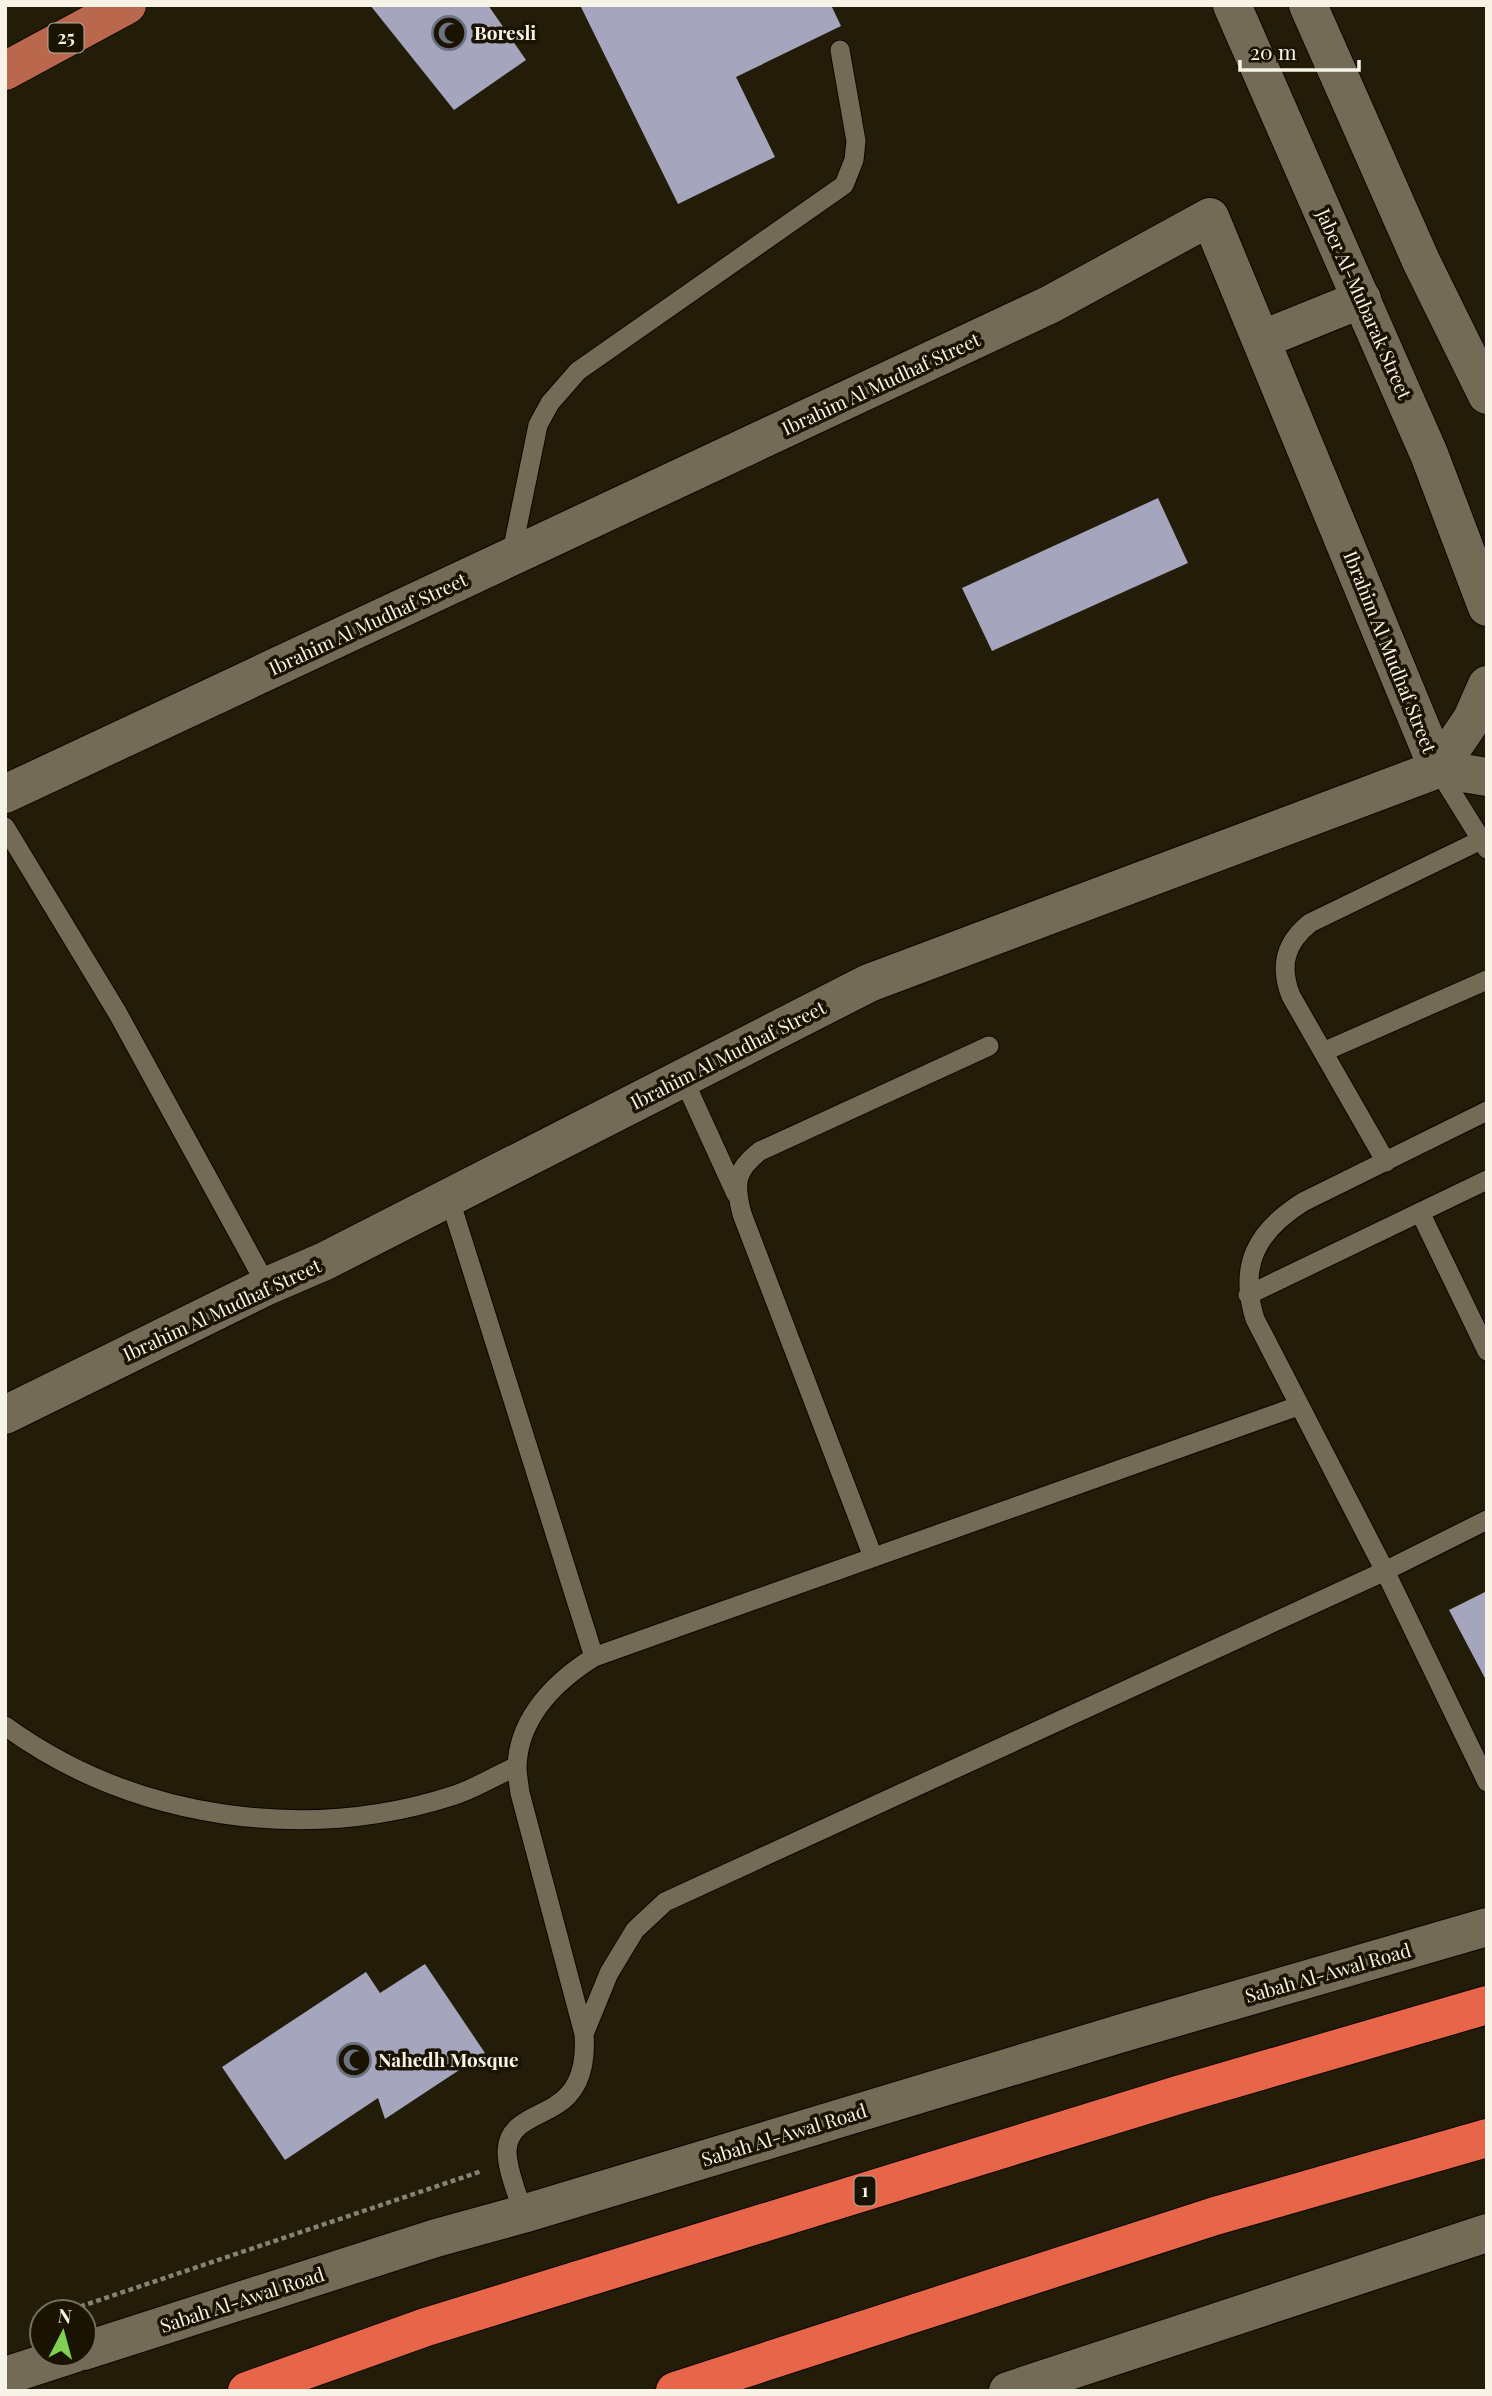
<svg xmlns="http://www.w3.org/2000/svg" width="1492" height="2396" font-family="'Playfair Display',serif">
<rect width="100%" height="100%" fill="#231c08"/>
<!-- building -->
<path fill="#a5a5bd" d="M 370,5 L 488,5 L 526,60 L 454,110 Z
M 580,5 L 831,5 L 841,26 L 736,77 L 775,157 L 678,204 Z
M 1158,498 L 1188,563 L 992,651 L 962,588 Z
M 1487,1591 L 1487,1682 L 1449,1610 Z
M 425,1964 L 485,2053 L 385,2119 L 378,2098 L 285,2160 L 222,2067 L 366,1972 L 380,1993 Z"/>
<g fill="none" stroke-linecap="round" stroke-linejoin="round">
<!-- service casing -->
<g stroke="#0c0600" stroke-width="21">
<path id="service" d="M 511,557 L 538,425 L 550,403 L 578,371 L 844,185 L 854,160 L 856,141 L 840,50
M 1438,770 L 1487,849
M 5,827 L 117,1012 L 267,1286
M 1323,1052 L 1487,980
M 683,1078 L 736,1194
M 1487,1111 L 1303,1202 C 1257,1231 1238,1265 1255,1319 L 1385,1571 L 1487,1782
M 1386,1162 L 1291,996 C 1279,966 1285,943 1310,923 L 1481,840
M 449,1197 L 594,1657
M 1420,1212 L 1487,1351
M 1248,1295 L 1487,1180
M 873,1557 L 742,1214 C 734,1184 735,1170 760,1151 L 989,1046
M 5,1726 C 133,1819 305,1844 455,1795 C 476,1788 497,1775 517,1766
M 584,2034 L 609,1973 L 635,1930 L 665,1902 L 1385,1571 L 1487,1520
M 523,2214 C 518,2194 507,2171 507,2151 C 508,2122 537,2118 556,2105 C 581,2090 586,2061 584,2034 L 520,1793 C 519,1785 517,1775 517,1766 C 519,1717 556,1681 594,1657 L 1298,1406"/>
</g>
<!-- minor casing -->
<g stroke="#0c0600" stroke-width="40">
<path id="minor" d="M 1261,340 L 1362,299
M 1438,769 L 1472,719 L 1487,685
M 5,794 L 1051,304 L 1210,217 L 1438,769
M 5,1415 L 267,1286 L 325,1261 L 869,983 L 1438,769 L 1487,777"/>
</g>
<!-- secondary casing -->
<g stroke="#0c0600" stroke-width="40">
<path id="secondary" d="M 1232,5 L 1429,454 L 1487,607
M 1308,5 L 1421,261 L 1487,395
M 84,2351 L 436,2238 L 523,2214 L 1129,2031 L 1487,1927
M 5,2376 L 73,2354
M 1008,2391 L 1487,2233"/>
</g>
<!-- primary casing -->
<g stroke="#0c0600" stroke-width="40">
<path id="primary" d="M 5,71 L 127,5"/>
</g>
<!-- motorway casing -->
<g stroke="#0c0600" stroke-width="40">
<path id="motorway" d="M 247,2391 L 426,2327 L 1178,2095 L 1487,2005
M 675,2391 L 1215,2216 L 1487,2138"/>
</g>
<!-- path -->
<path stroke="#888272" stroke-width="4.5" stroke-dasharray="5 3.5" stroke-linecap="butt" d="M 64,2312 L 482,2171"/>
<!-- service -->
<use href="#service" stroke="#736b55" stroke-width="19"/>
<!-- minor -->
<use href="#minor" stroke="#736b55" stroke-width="38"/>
<!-- secondary -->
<use href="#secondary" stroke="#736b55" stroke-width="38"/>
<!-- primary -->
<use href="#primary" stroke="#b9684e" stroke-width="38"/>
<!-- motorway -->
<use href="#motorway" stroke="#e7664a" stroke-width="38"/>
</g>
<!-- icons -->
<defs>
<g id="mosque-ring" transform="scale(1.75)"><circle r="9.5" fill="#1a1302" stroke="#6b7280" stroke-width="1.5"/><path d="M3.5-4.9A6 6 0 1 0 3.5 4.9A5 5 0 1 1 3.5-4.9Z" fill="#6b7280"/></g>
</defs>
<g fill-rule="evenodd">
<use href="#mosque-ring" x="449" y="33"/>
<use href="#mosque-ring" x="354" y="2060"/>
</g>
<g text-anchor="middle" stroke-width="7" stroke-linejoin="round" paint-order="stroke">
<!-- shield labels -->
<g fill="#1a1302" stroke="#b5b0a2" stroke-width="2">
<rect x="48.5" y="23.5" width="35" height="29" rx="5"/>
<rect x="854.5" y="2176.5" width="21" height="29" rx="5"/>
</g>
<g font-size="18" font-weight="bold" fill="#f8f3e7">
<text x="66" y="44">25</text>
<text x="865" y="2197">1</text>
</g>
<!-- poi labels -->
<g font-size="19" font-weight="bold" fill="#f8f3e7" stroke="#1a1302" text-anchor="start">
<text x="474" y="40">Boresli</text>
<text x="378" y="2067">Nahedh Mosque</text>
</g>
<!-- street labels -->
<g font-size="19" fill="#f8f3e7" stroke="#1a1302">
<text transform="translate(1364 304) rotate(66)" y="7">Jaber Al-Mubarak Street</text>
<text transform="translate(881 384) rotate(-25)" y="7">Ibrahim Al Mudhaf Street</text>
<text transform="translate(368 624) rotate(-25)" y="7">Ibrahim Al Mudhaf Street</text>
<text transform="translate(1390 652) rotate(68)" y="7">Ibrahim Al Mudhaf Street</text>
<text transform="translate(728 1055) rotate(-27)" y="7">Ibrahim Al Mudhaf Street</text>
<text transform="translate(222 1310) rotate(-25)" y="7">Ibrahim Al Mudhaf Street</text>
<text transform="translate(1328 1973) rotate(-16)" y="7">Sabah Al-Awal Road</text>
<text transform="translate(784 2135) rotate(-17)" y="7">Sabah Al-Awal Road</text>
<text transform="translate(242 2300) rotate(-18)" y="7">Sabah Al-Awal Road</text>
</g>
</g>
<!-- border -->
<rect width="1492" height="2396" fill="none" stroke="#f8f3e7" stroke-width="14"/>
<!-- north arrow -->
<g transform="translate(63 2333) rotate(6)"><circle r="33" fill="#1a1302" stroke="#736d5e" stroke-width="2"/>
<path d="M0-5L12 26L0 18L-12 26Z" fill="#80d051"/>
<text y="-10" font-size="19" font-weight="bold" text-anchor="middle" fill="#f8f3e7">N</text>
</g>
<!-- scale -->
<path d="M1240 60v10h119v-10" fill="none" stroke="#f8f3e7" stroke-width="3.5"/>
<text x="1250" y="60" font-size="21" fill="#f8f3e7" stroke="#1a1302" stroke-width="5" paint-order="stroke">20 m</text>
</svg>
